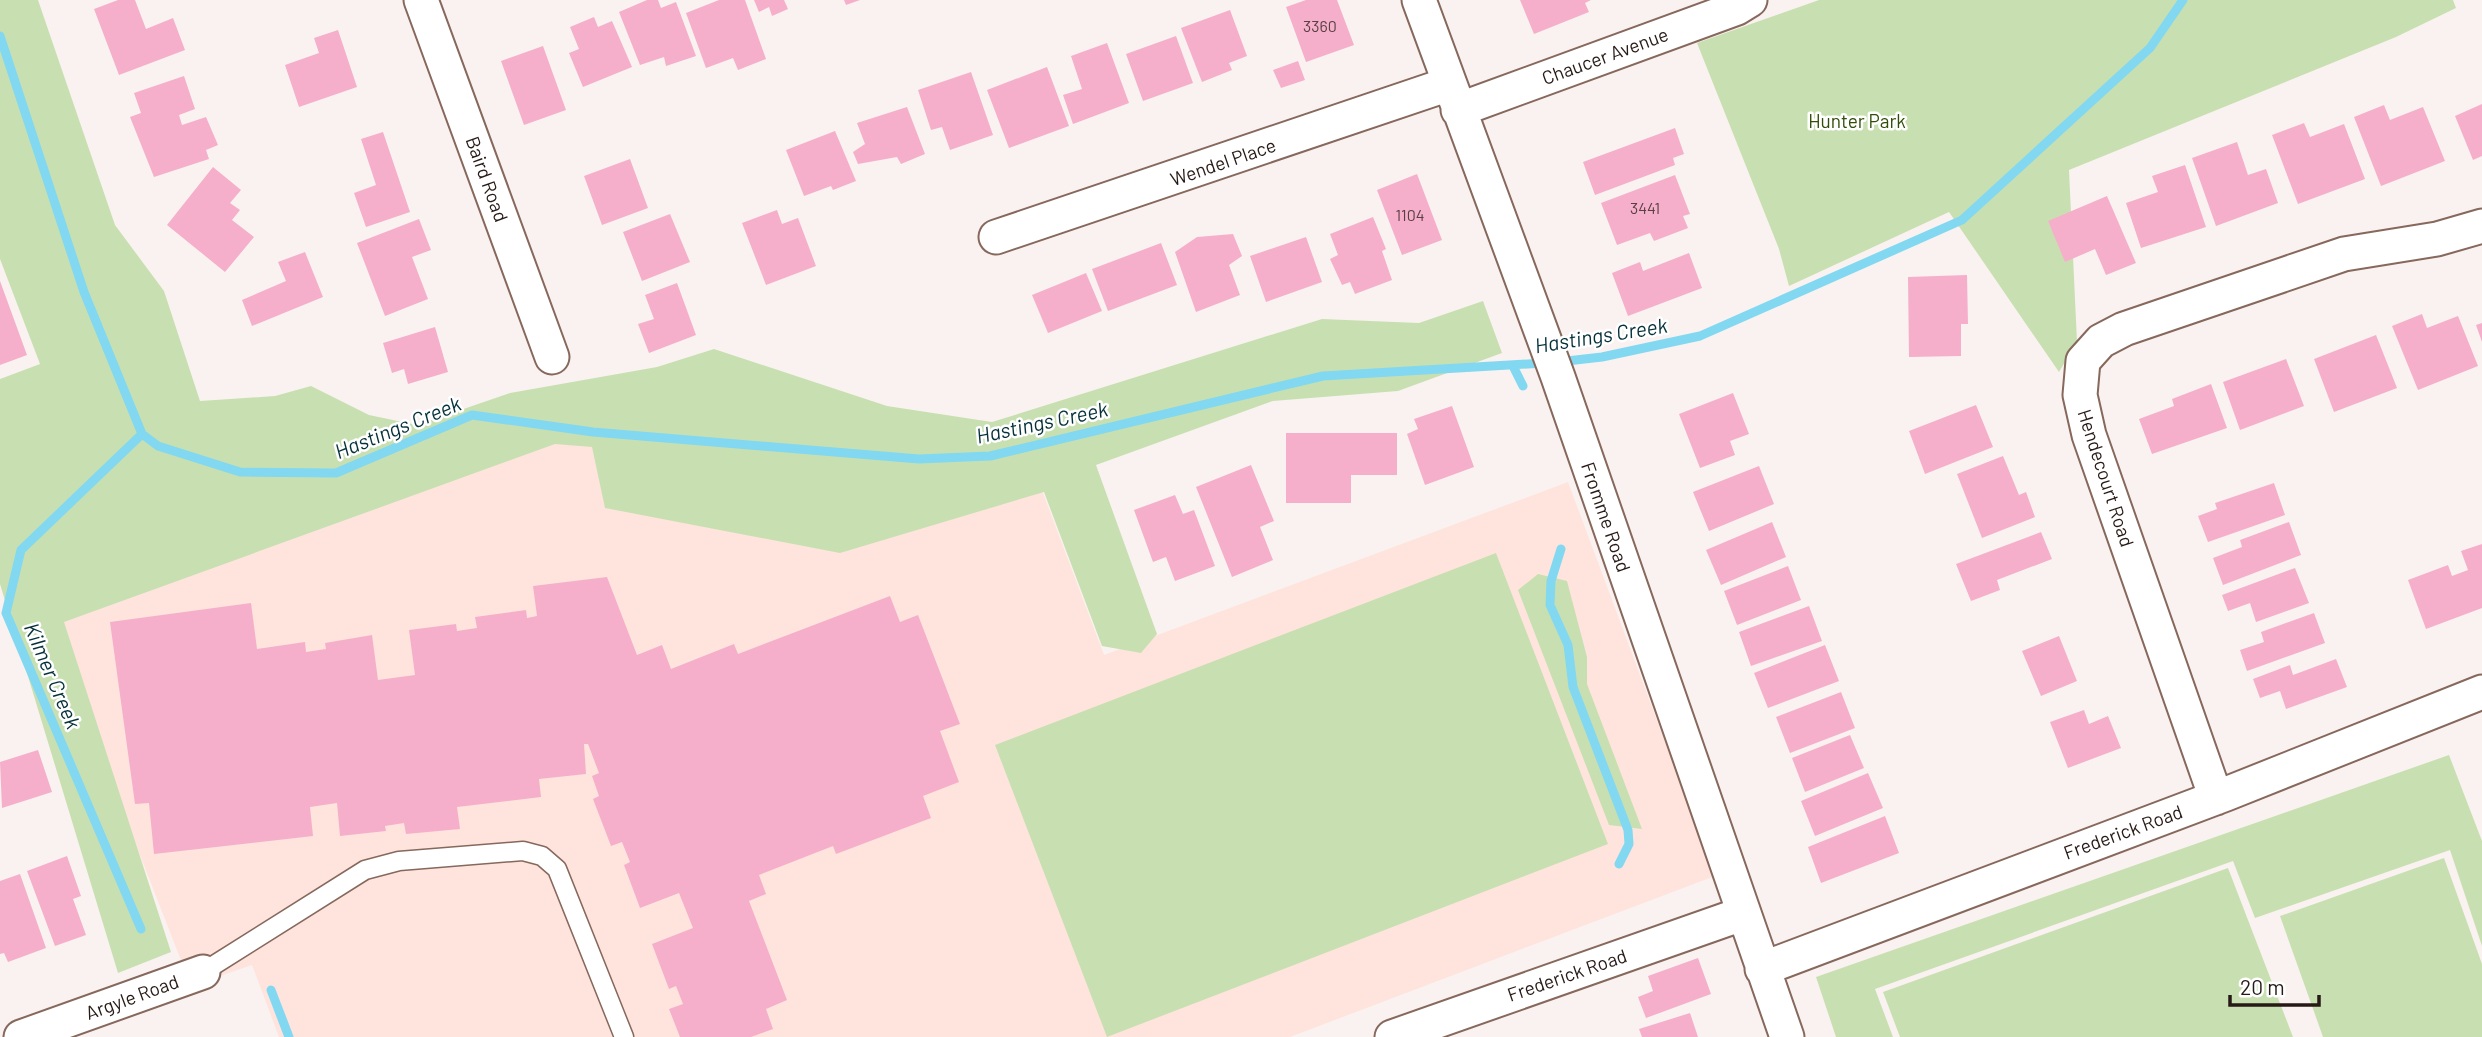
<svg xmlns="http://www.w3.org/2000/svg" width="2482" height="1037" font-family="Barlow,sans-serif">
<rect width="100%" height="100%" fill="#faf2f0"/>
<!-- education -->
<path fill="#fee4dd" d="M 503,440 L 600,445 L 1043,493 L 1104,655 L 1568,482 L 1715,876 L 1290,1037 L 279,1037 L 252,965 L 191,986 L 41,601 Z"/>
<!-- green -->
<path fill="#c8e0b1" d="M 0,0 L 38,0 L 115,225 L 164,291 L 200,401 L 275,396 L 311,386 L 369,415 L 417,425 L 510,393 L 657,367 L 714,349 L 887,406 L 992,422 L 1322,319 L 1419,323 L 1483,301 L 1502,353 L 1398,391 L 1273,401 L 1096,465 L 1157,634 L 1141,653 L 1102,646 L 1044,492 L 840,553 L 605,508 L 592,447 L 555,444 L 64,622 L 171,952 L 118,973 L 0,584 L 0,379 L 40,364 L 0,259 Z
M 1819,0 L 2453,0 L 2456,8 L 2396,37 L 2069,170 L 2077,342 L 2059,372 L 1949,212 L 1789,286 L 1779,249 L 1697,43 Z
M 1496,553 L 1608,844 L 1107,1037 L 995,745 Z
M 1538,574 L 1567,581 L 1587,657 L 1587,684 L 1642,829 L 1609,825 L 1518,590 Z
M 2449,755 L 2482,841 L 2482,946 L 2450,850 L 2255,918 L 2233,861 L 1875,989 L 1893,1037 L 1836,1037 L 1816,977 Z
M 2444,858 L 2482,964 L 2482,1037 L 2323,1037 L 2280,916 Z
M 2228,868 L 2293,1037 L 1900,1037 L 1883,992 Z"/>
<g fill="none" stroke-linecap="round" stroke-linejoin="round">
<!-- stream -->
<path stroke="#82d8f0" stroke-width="9" d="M 0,36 L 84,292 L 142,434 L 158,446 L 240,472 L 336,473 L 472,415 L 593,432 L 919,459 L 990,456 L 1323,376 L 1544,363
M 1558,362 L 1602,357 L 1700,336 L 1962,220 L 2150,48 L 2183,0
M 1513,366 L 1523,386
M 1561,549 L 1551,581 L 1550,605 L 1568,645 L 1573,687 L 1628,830 L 1629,844 L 1619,864
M 141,929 L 6,613 L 21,550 L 142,434
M 271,990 L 289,1037"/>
</g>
<!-- building -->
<path fill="#f5afcb" d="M 118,0 L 135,0 L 146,29 L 173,18 L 185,50 L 119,75 L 94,9 Z
M 647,0 L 658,0 L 661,8 L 676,2 L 696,56 L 666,66 L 664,57 L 640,65 L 619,12 Z
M 719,0 L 745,0 L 766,59 L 738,70 L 733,58 L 706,68 L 686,13 Z
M 754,0 L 784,0 L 788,9 L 772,16 L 769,7 L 759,12 Z
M 844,0 L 860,0 L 846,5 Z
M 1306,0 L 1337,0 L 1354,45 L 1306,62 L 1286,7 Z
M 1520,0 L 1591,0 L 1585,3 L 1589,12 L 1534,34 Z
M 1230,10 L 1247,56 L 1229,63 L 1232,70 L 1202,82 L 1181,28 Z
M 594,17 L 598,27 L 612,21 L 632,67 L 583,87 L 569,53 L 579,49 L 570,27 Z
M 338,30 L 357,87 L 299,107 L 285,65 L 319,53 L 314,38 Z
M 1176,36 L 1193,83 L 1143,101 L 1126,54 Z
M 1107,43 L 1129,103 L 1073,124 L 1063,95 L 1082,89 L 1071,56 Z
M 543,46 L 566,110 L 524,125 L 501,61 Z
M 1298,61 L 1305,80 L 1281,88 L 1273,70 Z
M 1047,67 L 1069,126 L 1009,148 L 987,90 Z
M 971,72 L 993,135 L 950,150 L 942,127 L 931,130 L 918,90 Z
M 184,76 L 195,109 L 179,115 L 182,125 L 206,117 L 218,145 L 206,150 L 209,159 L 154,177 L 130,117 L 141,113 L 134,93 Z
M 2482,104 L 2482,156 L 2473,160 L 2455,116 Z
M 2384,105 L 2390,120 L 2423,107 L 2445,161 L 2381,186 L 2354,117 Z
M 907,107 L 925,154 L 901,164 L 897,157 L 858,164 L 853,152 L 865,144 L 857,123 Z
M 2304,123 L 2310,137 L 2344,124 L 2365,179 L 2298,204 L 2272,135 Z
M 1675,128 L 1684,154 L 1673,158 L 1675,165 L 1595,195 L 1583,162 Z
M 835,131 L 856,181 L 833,190 L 831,186 L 804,196 L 786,150 Z
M 383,132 L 410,212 L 366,227 L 354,193 L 376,185 L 361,139 Z
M 2237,142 L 2248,175 L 2266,169 L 2278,203 L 2216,226 L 2192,158 Z
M 630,159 L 648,208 L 602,225 L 584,176 Z
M 2185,165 L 2206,227 L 2141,248 L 2126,203 L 2158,192 L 2152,176 Z
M 213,167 L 241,190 L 230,203 L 240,210 L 232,220 L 254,237 L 225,272 L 167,225 Z
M 1417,174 L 1442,240 L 1402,255 L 1377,190 Z
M 1675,175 L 1690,214 L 1683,216 L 1688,228 L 1654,241 L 1650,233 L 1617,245 L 1601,203 Z
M 2107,196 L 2136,263 L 2106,275 L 2095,249 L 2065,262 L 2048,221 Z
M 777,210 L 782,224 L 798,218 L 816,266 L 766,285 L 742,223 Z
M 670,214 L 690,262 L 642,281 L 623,232 Z
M 1373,217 L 1386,249 L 1382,251 L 1392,280 L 1355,294 L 1350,282 L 1342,285 L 1330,259 L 1338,255 L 1330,234 Z
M 419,219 L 431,250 L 412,257 L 428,299 L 385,316 L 357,243 Z
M 1233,234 L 1242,256 L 1229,265 L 1240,295 L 1196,312 L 1175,252 L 1197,237 Z
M 1306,237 L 1322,282 L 1266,302 L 1250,256 Z
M 1161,243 L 1177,285 L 1108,311 L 1092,269 Z
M 305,252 L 323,297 L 252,326 L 242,300 L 286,281 L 278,262 Z
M 1689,253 L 1702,288 L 1628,316 L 1612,273 L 1640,262 L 1643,271 Z
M 1086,273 L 1102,311 L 1048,333 L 1032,295 Z
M 1967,275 L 1968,324 L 1961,324 L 1961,356 L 1909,357 L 1908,277 Z
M 0,281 L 27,355 L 0,365 Z
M 677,283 L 696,335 L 649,353 L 638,324 L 654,319 L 645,295 Z
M 2422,314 L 2427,328 L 2458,316 L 2478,366 L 2418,390 L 2392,326 Z
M 2482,323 L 2482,342 L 2476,325 Z
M 435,327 L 448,372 L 408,384 L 404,369 L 392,373 L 383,343 Z
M 2376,335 L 2397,388 L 2334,412 L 2314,359 Z
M 2286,359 L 2304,406 L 2240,430 L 2223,382 Z
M 2211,384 L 2227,428 L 2152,454 L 2139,419 L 2174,406 L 2172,399 Z
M 1733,393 L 1749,434 L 1730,441 L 1735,455 L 1700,468 L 1679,414 Z
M 1976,405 L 1993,447 L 1925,474 L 1909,431 Z
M 1452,406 L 1474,467 L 1425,485 L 1407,434 L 1418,429 L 1414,419 Z
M 1286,433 L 1397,433 L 1397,475 L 1351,475 L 1351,503 L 1286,503 Z
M 2003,456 L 2019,495 L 2026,492 L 2035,517 L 1982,538 L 1957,474 Z
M 1251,465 L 1274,521 L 1260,527 L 1273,560 L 1232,577 L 1196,487 Z
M 1759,466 L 1774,504 L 1709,531 L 1693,492 Z
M 2274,483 L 2285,515 L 2208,542 L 2198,516 L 2217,509 L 2215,503 Z
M 1175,495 L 1183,514 L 1194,510 L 1215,566 L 1175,581 L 1166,557 L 1153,562 L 1134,510 Z
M 1772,522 L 1786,557 L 1721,585 L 1706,550 Z
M 2289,522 L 2301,555 L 2223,585 L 2213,558 L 2242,547 L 2240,540 Z
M 2041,532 L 2052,559 L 1997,580 L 2000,590 L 1971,601 L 1956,564 Z
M 2482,544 L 2482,608 L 2426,629 L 2408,580 L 2448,565 L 2452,576 L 2468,570 L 2461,551 Z
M 1788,566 L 1801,600 L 1737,625 L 1724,591 Z
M 2295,568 L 2309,603 L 2256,622 L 2250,603 L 2228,611 L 2222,595 Z
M 607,577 L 637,655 L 662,645 L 671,669 L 734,644 L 738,654 L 890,596 L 900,622 L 918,615 L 960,724 L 940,731 L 959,782 L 923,796 L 931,818 L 836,854 L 833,846 L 759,875 L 766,894 L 749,901 L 787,1000 L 766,1009 L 773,1029 L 751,1037 L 680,1037 L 669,1009 L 683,1004 L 676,986 L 669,989 L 652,944 L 693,928 L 679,893 L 640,908 L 624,865 L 630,862 L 622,842 L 611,846 L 593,799 L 599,796 L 592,776 L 599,773 L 588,744 L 584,744 L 586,774 L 539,779 L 541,797 L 457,807 L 460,829 L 406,834 L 404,823 L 385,826 L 386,831 L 340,836 L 337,803 L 310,807 L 313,836 L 154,854 L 149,803 L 135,804 L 110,622 L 251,603 L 257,649 L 305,642 L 306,652 L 326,649 L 325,643 L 372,635 L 378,680 L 415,675 L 409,630 L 456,624 L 457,631 L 477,628 L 475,617 L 526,610 L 527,618 L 537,616 L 533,586 Z
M 1809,606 L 1822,641 L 1751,666 L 1739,632 Z
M 2314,613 L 2325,643 L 2247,671 L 2240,650 L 2264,642 L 2261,632 Z
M 2059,636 L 2077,681 L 2041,696 L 2022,651 Z
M 1825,645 L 1839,681 L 1768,708 L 1754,673 Z
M 2336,659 L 2347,687 L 2286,709 L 2280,691 L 2260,698 L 2253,679 L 2290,665 L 2293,675 Z
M 1841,692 L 1855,728 L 1790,753 L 1776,717 Z
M 2084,710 L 2089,724 L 2108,716 L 2121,748 L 2068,768 L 2050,722 Z
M 1850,735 L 1864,768 L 1805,792 L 1792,758 Z
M 38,750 L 52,792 L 2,808 L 0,762 Z
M 1868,773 L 1883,808 L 1815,836 L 1801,801 Z
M 1885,816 L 1899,853 L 1821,883 L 1808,847 Z
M 67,856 L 81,896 L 73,899 L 86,935 L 55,946 L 27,871 Z
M 20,874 L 46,948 L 8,962 L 4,953 L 0,954 L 0,881 Z
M 1698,958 L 1711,994 L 1646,1018 L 1638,997 L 1653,991 L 1648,976 Z
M 1690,1013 L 1698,1037 L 1642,1037 L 1639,1029 Z"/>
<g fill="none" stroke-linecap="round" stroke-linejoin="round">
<!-- lane casing -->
<g stroke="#86685c" stroke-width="21">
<path id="lane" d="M 203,972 L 365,870 L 399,861 L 523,851 L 542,856 L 557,869 L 624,1037"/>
</g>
<!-- street casing -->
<g stroke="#86685c" stroke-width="37">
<path id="street" d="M 421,0 L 552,357
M 1419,0 L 1558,377 L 1787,1037
M 1458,110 L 1737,8 L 1750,0
M 996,237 L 1449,84
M 2216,798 L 2089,435 L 2080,395 L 2083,361 L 2101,341 L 2124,329 L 2344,254 L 2437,239 L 2482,226
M 1762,969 L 2226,794 L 2482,692
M 21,1037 L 203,972
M 1392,1037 L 1742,914"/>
</g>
<!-- lane -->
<use href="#lane" stroke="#fff" stroke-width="18"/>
<!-- street -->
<use href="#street" stroke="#fff" stroke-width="33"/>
</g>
<g text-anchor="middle" stroke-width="5" stroke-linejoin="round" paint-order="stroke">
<!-- number labels -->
<g font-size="16" fill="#5a3f43">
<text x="1320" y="32">3360</text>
<text x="1645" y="214">3441</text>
<text x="1410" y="221">1104</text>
</g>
<!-- street labels -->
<g font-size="19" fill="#271a16" stroke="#fff">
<text transform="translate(1605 56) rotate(-20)" y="7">Chaucer Avenue</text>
<text transform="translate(1223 162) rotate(-19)" y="7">Wendel Place</text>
<text transform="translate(487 179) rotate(70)" y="7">Baird Road</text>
<text transform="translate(2106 478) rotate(72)" y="7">Hendecourt Road</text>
<text transform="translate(1606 517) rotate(71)" y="7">Fromme Road</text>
<text transform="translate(2123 832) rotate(-20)" y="7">Frederick Road</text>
<text transform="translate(1567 975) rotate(-19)" y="7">Frederick Road</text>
<text transform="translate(132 997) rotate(-20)" y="7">Argyle Road</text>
</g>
<!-- park labels -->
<g font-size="19" fill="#324c09" stroke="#fff">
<text x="1857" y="128">Hunter Park</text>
</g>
<!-- water labels -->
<g font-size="21" font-style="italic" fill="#06313b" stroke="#fff">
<text transform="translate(1601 336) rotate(-9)" y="7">Hastings Creek</text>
<text transform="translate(1042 423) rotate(-12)" y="7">Hastings Creek</text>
<text transform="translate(398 428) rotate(-22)" y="7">Hastings Creek</text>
<text transform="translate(52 676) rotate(67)" y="7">Kilmer Creek</text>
</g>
</g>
<!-- scale -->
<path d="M2230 995v10h89v-10" fill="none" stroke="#271a16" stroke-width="3.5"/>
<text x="2240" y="995" font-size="21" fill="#271a16" stroke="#ffffff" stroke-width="5" paint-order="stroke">20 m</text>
</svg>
